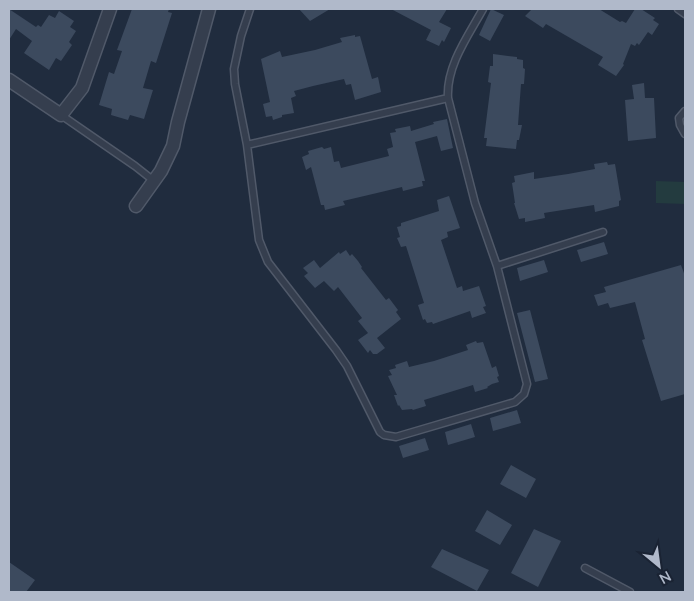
<svg xmlns="http://www.w3.org/2000/svg" width="694" height="601" font-family="Lato,sans-serif">
<rect width="100%" height="100%" fill="#202c3e"/>
<!-- green -->
<path fill="#233b3f" d="M 656,181 L 685,182 L 685,204 L 656,203 Z"/>
<!-- building -->
<path fill="#3c4a5e" d="M 9,9 L 36,27 L 38,25 L 41,27 L 49,15 L 55,18 L 59,11 L 74,21 L 70,27 L 76,31 L 69,42 L 72,45 L 61,61 L 56,58 L 49,70 L 24,53 L 32,41 L 16,29 L 9,40 Z
M 132,9 L 169,9 L 168,12 L 172,13 L 156,63 L 151,61 L 143,88 L 153,90 L 144,119 L 130,115 L 128,120 L 111,115 L 112,109 L 99,105 L 109,72 L 114,74 L 122,51 L 117,50 Z
M 299,9 L 330,9 L 310,21 Z
M 391,9 L 447,9 L 439,22 L 451,28 L 444,42 L 442,40 L 439,46 L 426,40 L 431,30 Z
M 491,9 L 504,15 L 490,41 L 479,35 Z
M 532,9 L 599,9 L 620,22 L 622,21 L 626,23 L 635,9 L 641,9 L 655,18 L 653,20 L 659,24 L 652,35 L 648,32 L 639,45 L 637,43 L 635,46 L 631,44 L 623,64 L 624,65 L 616,76 L 598,65 L 603,57 L 546,24 L 543,28 L 525,16 Z
M 355,35 L 355,37 L 360,36 L 372,79 L 378,77 L 381,92 L 355,100 L 351,84 L 346,85 L 344,79 L 313,86 L 294,91 L 296,96 L 291,98 L 294,113 L 282,115 L 282,117 L 273,120 L 272,116 L 266,117 L 263,104 L 270,102 L 261,59 L 280,51 L 282,57 L 315,50 L 342,42 L 340,38 Z
M 493,54 L 517,57 L 517,59 L 523,60 L 523,68 L 525,69 L 524,84 L 521,84 L 518,125 L 522,125 L 519,140 L 517,140 L 516,149 L 486,146 L 487,138 L 484,138 L 491,83 L 488,82 L 490,66 L 493,66 Z
M 644,83 L 645,98 L 654,98 L 656,138 L 628,141 L 625,100 L 634,99 L 632,85 Z
M 447,119 L 453,148 L 441,151 L 437,136 L 415,142 L 425,181 L 422,181 L 423,186 L 403,191 L 402,187 L 377,193 L 343,201 L 345,205 L 325,210 L 324,205 L 321,205 L 311,167 L 306,170 L 302,157 L 309,154 L 308,151 L 322,147 L 324,149 L 331,147 L 334,162 L 339,161 L 341,168 L 389,156 L 387,149 L 393,147 L 390,133 L 396,132 L 395,129 L 410,126 L 411,131 L 434,124 L 433,122 Z
M 607,162 L 608,165 L 615,164 L 621,200 L 619,201 L 619,206 L 595,212 L 594,205 L 544,213 L 545,218 L 525,222 L 525,218 L 519,219 L 514,203 L 515,203 L 512,183 L 515,182 L 514,176 L 534,172 L 534,179 L 568,174 L 595,169 L 594,164 Z
M 449,196 L 460,228 L 447,232 L 448,237 L 441,240 L 457,288 L 462,286 L 463,291 L 479,286 L 486,306 L 483,307 L 486,313 L 472,318 L 470,311 L 433,324 L 432,322 L 427,323 L 425,319 L 423,320 L 418,305 L 424,303 L 406,246 L 401,247 L 397,238 L 400,237 L 397,227 L 401,226 L 401,223 L 439,211 L 437,200 Z
M 604,242 L 608,254 L 581,262 L 577,250 Z
M 346,250 L 350,256 L 352,254 L 358,261 L 362,267 L 361,268 L 386,300 L 389,298 L 398,310 L 396,312 L 401,319 L 377,338 L 385,348 L 377,354 L 373,354 L 370,350 L 368,353 L 358,340 L 368,333 L 358,321 L 362,318 L 338,287 L 334,291 L 324,281 L 315,288 L 304,276 L 308,273 L 303,268 L 314,260 L 320,268 L 339,252 L 340,254 Z
M 544,260 L 548,272 L 520,281 L 517,268 Z
M 681,265 L 685,276 L 685,394 L 661,401 L 642,340 L 645,339 L 635,302 L 610,308 L 608,303 L 598,306 L 594,295 L 606,292 L 604,287 Z
M 530,310 L 548,379 L 535,382 L 517,313 Z
M 476,341 L 477,343 L 483,342 L 492,368 L 496,366 L 499,376 L 497,377 L 499,382 L 492,384 L 487,387 L 488,388 L 475,392 L 473,385 L 424,400 L 426,406 L 413,410 L 412,409 L 402,410 L 399,405 L 398,406 L 394,395 L 397,395 L 388,376 L 392,375 L 389,370 L 396,368 L 395,365 L 407,361 L 409,367 L 434,361 L 468,350 L 466,345 Z
M 517,410 L 521,423 L 493,431 L 490,418 Z
M 471,424 L 475,437 L 448,445 L 445,432 Z
M 425,438 L 429,450 L 403,458 L 399,446 Z
M 511,465 L 536,479 L 526,498 L 500,484 Z
M 487,510 L 512,525 L 500,545 L 475,531 Z
M 534,529 L 561,541 L 538,587 L 511,573 Z
M 442,549 L 489,570 L 477,591 L 431,567 Z
M 9,562 L 35,580 L 26,592 L 9,592 Z"/>
<g fill="none" stroke-linecap="round" stroke-linejoin="round">
<!-- lane casing -->
<g stroke="#505969" stroke-width="9">
<path id="lane" d="M 250,9 L 241,36 L 234,69 L 235,84 L 247,145 L 259,240 L 268,262 L 336,350 L 347,366 L 380,432 L 384,435 L 396,437 L 515,402 L 524,394 L 527,384 L 497,266 L 475,203 L 448,98 C 446,66 468,36 483,9
M 678,9 L 685,14
M 685,111 L 679,118 L 680,125 L 685,134
M 61,115 L 135,166 L 154,181
M 247,145 L 448,98
M 497,266 L 603,232
M 585,568 L 630,592"/>
</g>
<!-- street casing -->
<g stroke="#505969" stroke-width="15">
<path id="street" d="M 9,80 L 61,115 L 82,88 L 110,9
M 136,206 L 161,171 L 173,146 L 178,122 L 209,9"/>
</g>
<!-- lane -->
<use href="#lane" stroke="#353e4e" stroke-width="6"/>
<!-- street -->
<use href="#street" stroke="#353e4e" stroke-width="12"/>
</g>
<!-- border -->
<rect width="694" height="601" fill="none" stroke="#b0b9ca" stroke-width="20"/>
<!-- north arrow -->
<g transform="translate(659 566) rotate(151)" stroke="#1a2333" stroke-width="4" paint-order="stroke">
<path d="M0-4L9 19L0 12L-9 19Z" fill="#b0b9ca"/>
<text y="-8" font-size="14" font-weight="bold" text-anchor="middle" fill="#b0b9ca">N</text>
</g>
</svg>
